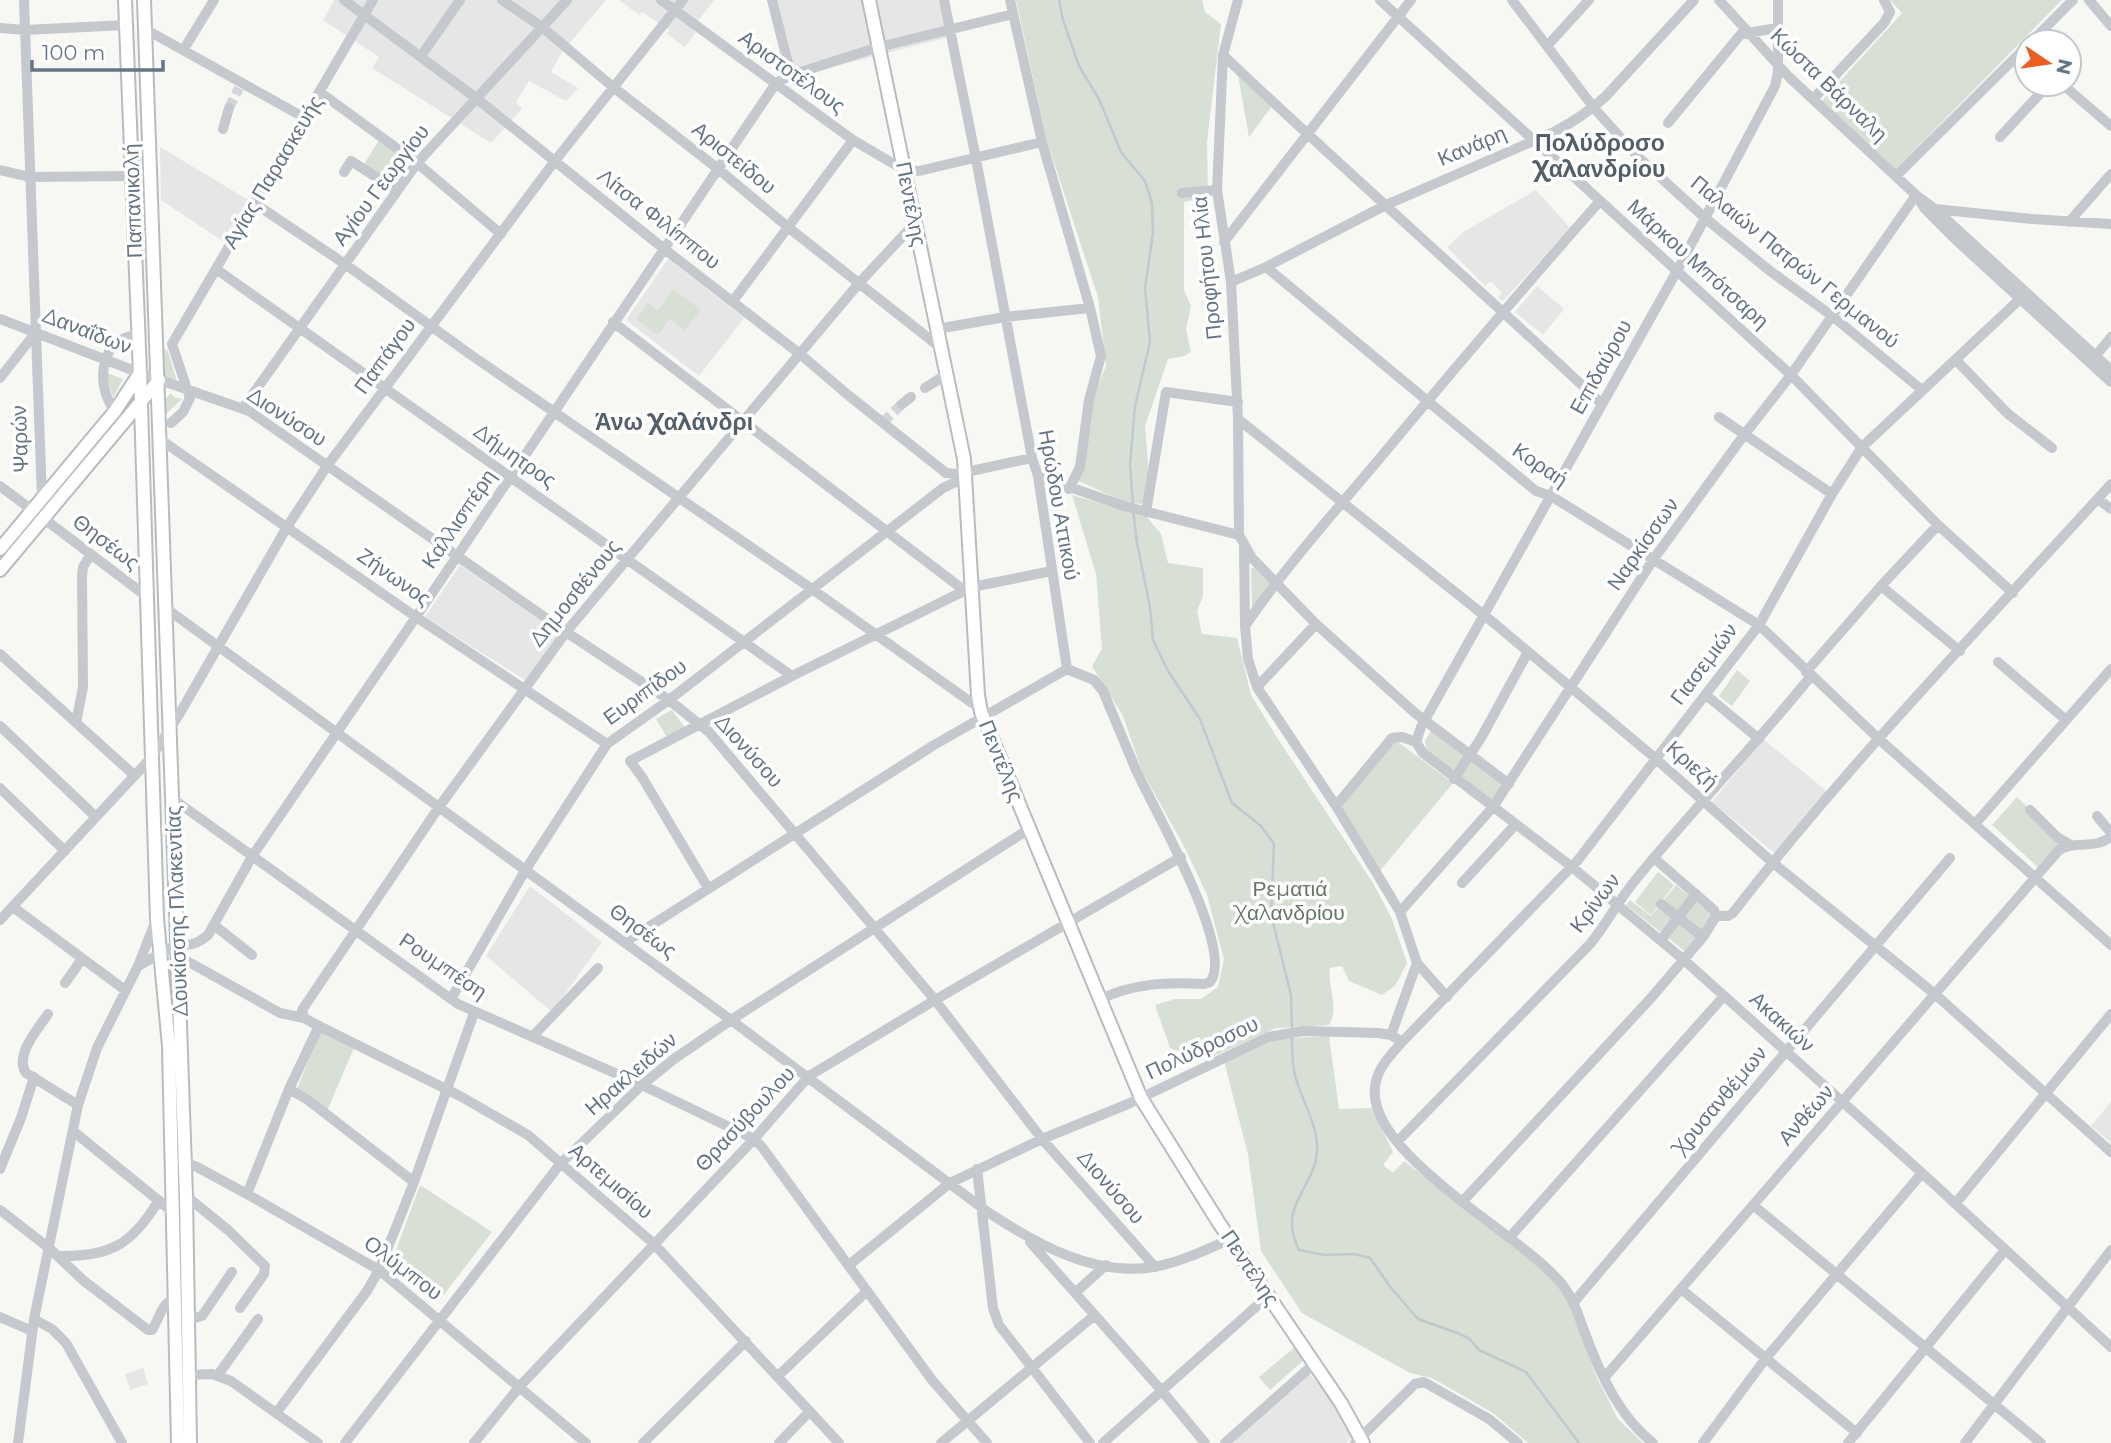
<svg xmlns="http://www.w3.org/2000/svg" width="2111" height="1443" font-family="Montserrat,sans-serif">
<rect width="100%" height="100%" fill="#f7f7f4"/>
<!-- built -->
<path fill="#e5e6e5" d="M 334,0 L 606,0 L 562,52 L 551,72 L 578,88 L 566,101 L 529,81 L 516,102 L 522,109 L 491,143 L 372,68 L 379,57 L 323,20 Z
M 619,0 L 714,0 L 692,29 L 696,32 L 685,47 L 667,34 L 669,30 L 642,12 L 639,15 Z
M 772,0 L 941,0 L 949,37 L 789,78 Z
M 160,147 L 248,200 L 224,242 L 161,200 Z
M 1536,190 L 1570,228 L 1503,301 L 1498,298 L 1502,292 L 1490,281 L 1485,286 L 1447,247 L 1465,231 Z
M 668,259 L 744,318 L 699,376 L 626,320 Z
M 1537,286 L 1564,309 L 1543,335 L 1515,312 Z
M 460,565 L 558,633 L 525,680 L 425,617 Z
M 1763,739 L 1829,793 L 1778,856 L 1712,802 Z
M 530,886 L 602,942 L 552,1012 L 486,956 Z
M 2111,1102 L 2111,1143 L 2091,1126 Z
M 143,1368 L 148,1384 L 130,1390 L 125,1374 Z
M 1310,1374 L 1336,1405 L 1352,1437 L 1346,1443 L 1233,1443 Z"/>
<!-- green -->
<path fill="#d8dfd5" d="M 1016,0 L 1202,0 L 1205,12 L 1221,24 L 1207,142 L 1208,197 L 1184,202 L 1184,290 L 1191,306 L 1186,329 L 1191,352 L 1184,356 L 1168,359 L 1145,426 L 1149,477 L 1142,504 L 1125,502 L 1076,480 L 1091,404 L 1106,366 L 1098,297 L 1047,141 Z
M 1890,0 L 2062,0 L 1895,170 L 1821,102 L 1902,13 Z
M 1238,75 L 1272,106 L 1249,137 Z
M 379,140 L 409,163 L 389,191 L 359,172 Z
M 673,289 L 701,310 L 685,330 L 670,319 L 658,335 L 636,319 L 648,303 L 658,311 Z
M 163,348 L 168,351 L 177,382 L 165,376 Z
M 105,372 L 123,379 L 113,398 Z
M 171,393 L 174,397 L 182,399 L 166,414 L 164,400 Z
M 1072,495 L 1147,517 L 1161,534 L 1168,563 L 1203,568 L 1203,596 L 1197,611 L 1202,634 L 1237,638 L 1251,695 L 1276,736 L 1373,883 L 1392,919 L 1407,963 L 1395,986 L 1382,995 L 1349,981 L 1342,966 L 1330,968 C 1327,988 1340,1006 1329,1025 L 1276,1028 L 1212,1057 L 1193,1057 L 1170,1048 L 1155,1005 L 1175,999 L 1201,999 L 1218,987 L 1224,959 L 1207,895 L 1185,848 L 1142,771 L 1123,716 L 1092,666 L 1102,649 L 1096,574 Z
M 1253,567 L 1272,584 L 1252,609 L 1251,569 Z
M 1737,670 L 1750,681 L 1732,706 L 1719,696 Z
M 672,710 L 686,729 L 668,739 L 656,719 Z
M 1432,729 L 1467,757 L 1454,774 L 1427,751 L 1425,741 Z
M 1393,742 L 1398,742 L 1453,783 L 1379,872 L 1342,806 Z
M 1471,760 L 1503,786 L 1491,802 L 1458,778 Z
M 2017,797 L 2063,842 L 2040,869 L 1992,825 Z
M 1658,872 L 1674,885 L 1651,915 L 1635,902 Z
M 1676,885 L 1715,916 L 1686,952 L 1626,905 L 1630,900 L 1651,916 Z
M 320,1031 L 354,1048 L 327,1111 L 297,1089 Z
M 1329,1036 L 1339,1109 L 1372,1108 L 1393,1152 L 1383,1165 L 1393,1173 L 1404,1161 L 1553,1278 L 1569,1302 L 1596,1376 L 1618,1419 L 1643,1443 L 1528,1443 L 1493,1413 L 1432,1378 L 1410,1373 L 1302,1313 L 1261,1251 L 1248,1154 L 1224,1061 L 1277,1039 Z
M 420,1185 L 492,1232 L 439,1301 L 391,1264 Z
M 1296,1346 L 1305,1359 L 1270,1390 L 1259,1377 Z"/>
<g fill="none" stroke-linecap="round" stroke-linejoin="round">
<!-- stream -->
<path stroke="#bfc9ce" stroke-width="2.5" d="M 1059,0 L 1063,20 L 1079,66 L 1099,99 L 1121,152 L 1145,181 L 1152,203 L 1153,233 L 1145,288 L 1150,342 L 1135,406 L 1130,465 L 1133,504
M 1133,510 L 1137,543 L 1150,607 L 1153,640 L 1168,671 L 1200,719 L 1232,803 L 1261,826 L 1274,844 L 1271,914 L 1291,995 L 1292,1029
M 1292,1036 C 1292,1050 1292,1066 1296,1079 C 1303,1103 1319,1127 1317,1153 C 1313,1190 1277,1206 1299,1250 L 1324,1255 L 1354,1254 L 1370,1258 L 1391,1288 L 1418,1319 L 1460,1334 L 1470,1339 L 1479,1350 L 1526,1372 L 1579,1443"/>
<!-- minor-tunnel -->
<path stroke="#d2d6d8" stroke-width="10" stroke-dasharray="10 5" stroke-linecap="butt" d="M 229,108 L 239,88
M 883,422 L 902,404"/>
<!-- major casing -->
<g stroke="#b8bcc0" stroke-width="16">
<path id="major" d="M 125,0 L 140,373 L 157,919 L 169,1046 L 178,1443
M 144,0 L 186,1196 L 190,1443
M 869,0 L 964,459 L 978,695 L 981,712 L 1141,1098 L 1219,1223 L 1341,1403 L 1363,1443
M 0,549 L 115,411 L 140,373
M 0,570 L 159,380"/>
</g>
<!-- minor -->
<path stroke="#c5c8cc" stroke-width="10" d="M 24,0 L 42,499
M 344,0 L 476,98 L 663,248 L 800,354 L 848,395 L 946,473
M 502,0 L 542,27 L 613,87 L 717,168 L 789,228 L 941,348
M 661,0 L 853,140 L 904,170 L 919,171 L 1042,142
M 772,0 L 791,75
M 944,0 L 976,159 L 1032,458 L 1038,476 L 1067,669
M 1010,0 L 1042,142 L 1090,308 L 1101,356 L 1089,400 L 1080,467 L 1069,489
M 1238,0 L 1223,55 L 1217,190 L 1231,282 L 1238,419 L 1239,535 L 1252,558 L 1316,624 L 1415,713 L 1509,784
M 1380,0 L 1791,375 L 1938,525 L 2013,593
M 1512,0 L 1594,108 L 1638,157 L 1705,218 L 1770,271 L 1831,315 L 1922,390
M 1719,0 L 1789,77 L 1916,195 L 1935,209 L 2111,370
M 2089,0 L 2111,26
M 0,28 L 25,30 L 126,25
M 145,29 L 305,118
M 2031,42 L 2073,0
M 1548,45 L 1589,0
M 184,49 L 214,0
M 1223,55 C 1347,173 1477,286 1602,404
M 421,56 L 460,0
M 2062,84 L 2111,126
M 321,93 L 417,163 L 501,234
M 1813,99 L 1884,23 L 1890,12 L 1884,0
M 1668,123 L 1741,34 L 1778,28
M 223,129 L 229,108
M 2000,137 L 2049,84
M 0,170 L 30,177 L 132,176
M 344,172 L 351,161 L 397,190
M 1896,176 L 2027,46
M 1182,193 L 1217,190
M 1916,195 L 1925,209 L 1956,240 L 2111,382
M 254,203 L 345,264 L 471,355 L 812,589 L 972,703 L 979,705
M 1935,209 L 2032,219 L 2111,224
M 2069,222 L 2111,174
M 1224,242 L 1411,0
M 1266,267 L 1536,491 L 1551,496 L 1759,625 L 1880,740 L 2111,945
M 216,269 L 792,676
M 1231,282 L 1266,267 L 1386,205 L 1554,132 C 1573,122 1590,111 1606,96 L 1694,0
M 733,301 L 853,140
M 0,319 L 140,373 L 249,411 L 566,632 L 669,700 L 709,732 L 935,1000 L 1042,1139 L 1155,1267
M 613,322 L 965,591
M 937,329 L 1005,317 L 1090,308
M 2095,357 L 2111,337
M 1956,360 L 2007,413 L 2052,448
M 0,378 L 36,332
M 925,388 L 947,374
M 902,404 L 911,397
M 243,408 L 417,163 L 567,0
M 115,411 C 94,385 100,336 139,335
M 1719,417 L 1832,494
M 1238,419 L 1495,624 L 1655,758 L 1772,862 L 1936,995 L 2111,1152
M 171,423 L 183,412 L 190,398 L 172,344 L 373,0
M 161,440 L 416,617 L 607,744
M 946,473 L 957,474 L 1032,458
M 1038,476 L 1124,506 L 1239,535
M 0,486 L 32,510
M 2098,499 L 2111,509
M 1146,512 L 1166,392 L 1238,402
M 43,518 L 146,596
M 1244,546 L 1245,626 L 1248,659 L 1257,687 L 1336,806 L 1400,912 L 1417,963 L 1447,997
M 1881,586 L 1960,651
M 167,609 L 731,1020 L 989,1213 C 1037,1244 1094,1277 1154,1267 C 1181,1262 1206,1250 1230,1239
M 1245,626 C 1284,569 1330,517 1375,464 C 1449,375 1524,287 1600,201
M 0,654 L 134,775
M 1998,662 L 2066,720
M 1067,669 L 1094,680 L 1103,691 C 1114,717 1125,744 1136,770 C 1152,806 1236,950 1210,982 L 1204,984 C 1168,982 1132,983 1099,1000
M 1806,672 L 1881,586 L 1938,525
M 1257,687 L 1316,624
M 1706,695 L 1759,739
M 76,723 L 83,687 L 82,576 L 83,567 L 91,554
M 0,726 L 96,817
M 1416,742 L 1423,753 L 1572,867 L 1684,960 L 1922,1173 L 2111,1347
M 1416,742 L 1421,727 L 1678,269 L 1775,86 L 1778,72 L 1778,0
M 1454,779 L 1481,738 L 1528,652
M 0,788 L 65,851
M 173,799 L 458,1004 L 642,1085 L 754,1139 L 762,1147 L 932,1380 L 987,1443
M 1336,806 L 1392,738 L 1402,737 L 1416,742
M 2030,810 L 2057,837 L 2071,845
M 2097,816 L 2111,833
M 1975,824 L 2111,669
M 1655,859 L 1714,910 L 1716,916
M 1462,883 L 1516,824
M 708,888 L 642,777 L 630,761 L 792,676 L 972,587 L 1052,571
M 1661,904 L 1703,937
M 13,907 L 125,990
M 1400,912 L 1493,807 L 1653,560 L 1744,435 L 1791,375 L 1916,195
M 1716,916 L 1728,916 L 1733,913 C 1848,764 1984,624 2111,484
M 0,920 L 151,758 L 180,713 L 287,527 L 327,466 L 554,162 L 683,0
M 214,925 L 252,955
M 1661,940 L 1696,894
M 625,942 L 934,745 L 1067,669
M 178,956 L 280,1013 L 304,1018
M 138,966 L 178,944 C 189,947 199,943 208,935 L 253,855 L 416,617 L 776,83 L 791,75 L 879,47 L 1013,14
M 65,983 L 82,959
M 451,999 L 526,869 L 607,744 L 669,700 L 943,488 L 966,477
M 48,1014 C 38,1029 14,1055 26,1073 L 78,1105
M 1391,1035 L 1417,963
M 532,1037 L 598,968
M 289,1089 L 308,1100 L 414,1182
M 73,1131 L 174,1213
M 1397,1142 L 1590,944 C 1606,925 1617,903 1633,883 C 1690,812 1754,747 1811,676
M 181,1161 L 197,1167 L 247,1194 L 379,1270 L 586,1443
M 0,1169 L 21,1118 L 34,1077
M 977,1169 L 993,1308 L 999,1325 L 1090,1443
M 247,1194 L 289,1089 L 319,1026
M 186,1196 L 228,1230 L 265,1266 L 264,1274 L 240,1308
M 1463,1201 L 1651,998 L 1703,937 L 1716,916
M 1955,1204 L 2111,1014
M 1753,1205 L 2041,1443
M 0,1210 L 49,1248 L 84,1281 L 148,1330 L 152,1330 C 159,1319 163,1300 175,1300 L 176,1302
M 1510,1237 L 1724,996
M 1030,1242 L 1162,1391 L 1205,1443
M 58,1256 C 110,1257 132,1245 159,1200
M 849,1265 L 950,1183 L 1042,1139 L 1128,1104 L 1268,1037 L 1303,1031 L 1378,1033 L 1391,1035 L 1402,1042
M 1681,1289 L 1857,1433
M 1075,1293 L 1106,1265
M 1574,1302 L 1950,858
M 0,1317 L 32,1331
M 34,1319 L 52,1329 L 66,1343 L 122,1443
M 188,1320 L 202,1316 L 232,1272
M 189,1375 L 212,1374 L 231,1381 L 318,1443
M 218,1375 L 258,1319
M 778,1376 L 867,1291
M 1605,1377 L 2059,850 C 2075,840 2097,850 2111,836
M 277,1412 L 367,1291 L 379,1270 L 414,1182 L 474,1013
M 18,1443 L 34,1319 L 78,1105 L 97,1048 L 138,966 L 156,920
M 345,1443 L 561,1163 L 642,1085 L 674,1059 L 731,1020 L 1029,829
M 474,1443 L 520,1386 L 754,1139 L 809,1076 L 935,1000 L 1181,857
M 643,1443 L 746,1341
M 779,1443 L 810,1411
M 839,1443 L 653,1243 L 528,1135 L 460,1096 L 319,1026 L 304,1018 L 302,1010 L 439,807 L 566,632 L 860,282 L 915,223
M 941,1443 L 1095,1315
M 1103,1443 L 1268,1296
M 1225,1443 L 1314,1364
M 1355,1443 L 1415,1384 L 1424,1382 L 1489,1419 L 1518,1443
M 1653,1443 C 1621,1418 1602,1378 1588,1341 C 1580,1321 1575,1300 1561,1283 C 1520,1233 1367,1155 1375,1087 C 1377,1068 1390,1056 1402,1042 L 1578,860 L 1759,625 L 1832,494 L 1862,447 L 2019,300
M 1703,1443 L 1766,1358 L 1922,1173
M 1848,1443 L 2005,1250
M 1965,1443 L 2111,1250"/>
<!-- major -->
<use href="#major" stroke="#fff" stroke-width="12"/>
</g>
<g text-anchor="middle" stroke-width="7" stroke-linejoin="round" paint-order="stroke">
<!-- street labels -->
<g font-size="21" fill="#657586" stroke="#fff">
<text transform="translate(792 72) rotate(36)" y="7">Αριστοτέλους</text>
<text transform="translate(1829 85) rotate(44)" y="7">Κώστα Βάρναλη</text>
<text transform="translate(1472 146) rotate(-23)" y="7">Κανάρη</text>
<text transform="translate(734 158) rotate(39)" y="7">Αριστείδου</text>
<text transform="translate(273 172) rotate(-59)" y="7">Αγίας Παρασκευής</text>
<text transform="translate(381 185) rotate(-53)" y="7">Αγίου Γεωργίου</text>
<text transform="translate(133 201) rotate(-92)" y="7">Παπανικολή</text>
<text transform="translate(911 204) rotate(79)" y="7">Πεντέλης</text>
<text transform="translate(659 219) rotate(38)" y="7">Λίτσα Φιλίππου</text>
<text transform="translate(1795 262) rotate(39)" y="7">Παλαιών Πατρών Γερμανού</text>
<text transform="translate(1698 264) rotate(42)" y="7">Μάρκου Μπότσαρη</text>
<text transform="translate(1207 268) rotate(-96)" y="7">Προφήτου Ηλία</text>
<text transform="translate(87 331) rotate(21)" y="7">Δαναΐδων</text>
<text transform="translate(385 356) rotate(-54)" y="7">Παπάγου</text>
<text transform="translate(1601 367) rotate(-61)" y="7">Επιδαύρου</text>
<text transform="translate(287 417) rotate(33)" y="7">Διονύσου</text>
<text transform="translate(20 439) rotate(-92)" y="7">Ψαρών</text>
<text transform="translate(515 456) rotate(35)" y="7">Δήμητρος</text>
<text transform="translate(1540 465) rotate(34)" y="7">Κοραή</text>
<text transform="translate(1059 505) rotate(80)" y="7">Ηρώδου Αττικού</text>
<text transform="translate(459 519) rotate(-56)" y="7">Καλλισπέρη</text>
<text transform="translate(106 542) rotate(37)" y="7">Θησέως</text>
<text transform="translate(1643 544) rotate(-55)" y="7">Ναρκίσσων</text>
<text transform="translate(394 577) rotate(35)" y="7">Ζήνωνος</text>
<text transform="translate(575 593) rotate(-51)" y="7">Δημοσθένους</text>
<text transform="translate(1704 664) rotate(-53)" y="7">Γιασεμιών</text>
<text transform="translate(645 692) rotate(-36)" y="7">Ευριπίδου</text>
<text transform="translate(749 751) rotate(48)" y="7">Διονύσου</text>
<text transform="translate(1001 761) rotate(68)" y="7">Πεντέλης</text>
<text transform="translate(1692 765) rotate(42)" y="7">Κριεζή</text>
<text transform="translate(1595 903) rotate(-53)" y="7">Κρίνων</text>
<text transform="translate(177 911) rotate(-92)" y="7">Δουκίσσης Πλακεντίας</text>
<text transform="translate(643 931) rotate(36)" y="7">Θησέως</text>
<text transform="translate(443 966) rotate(34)" y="7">Ρουμπέση</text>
<text transform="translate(1782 1022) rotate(42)" y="7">Ακακιών</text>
<text transform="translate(1202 1048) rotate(-25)" y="7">Πολύδροσου</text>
<text transform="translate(631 1074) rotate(-41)" y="7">Ηρακλειδών</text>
<text transform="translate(1720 1100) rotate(-50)" y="7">Χρυσανθέμων</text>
<text transform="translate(1806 1115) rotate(-49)" y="7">Ανθέων</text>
<text transform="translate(745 1119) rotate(-47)" y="7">Θρασύβουλου</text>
<text transform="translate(611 1181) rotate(41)" y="7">Αρτεμισίου</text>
<text transform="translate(1111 1187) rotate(49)" y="7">Διονύσου</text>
<text transform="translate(403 1268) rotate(37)" y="7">Ολύμπου</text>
<text transform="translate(1250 1268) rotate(56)" y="7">Πεντέλης</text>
</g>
<!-- park labels -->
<g font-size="21" fill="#637860" stroke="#fff">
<text x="1290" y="896">Ρεματιά<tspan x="1290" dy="24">Χαλανδρίου</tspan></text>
</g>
<!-- neighbourhood labels -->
<g font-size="23" font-weight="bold" fill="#535f6b" stroke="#fff">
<text x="1600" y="151">Πολύδροσο<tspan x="1600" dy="26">Χαλανδρίου</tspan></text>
<text x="674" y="430">Άνω Χαλάνδρι</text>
</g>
</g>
<!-- north arrow -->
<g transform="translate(2048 63) rotate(103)"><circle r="33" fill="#ffffff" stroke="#c1c8cf" stroke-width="2"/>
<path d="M0-5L12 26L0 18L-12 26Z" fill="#eb5e21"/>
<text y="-10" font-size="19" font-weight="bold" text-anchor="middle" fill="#657586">N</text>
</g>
<!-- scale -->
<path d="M32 60v10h131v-10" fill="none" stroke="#657586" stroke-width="3.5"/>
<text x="42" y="60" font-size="21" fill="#657586" stroke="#ffffff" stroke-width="5" paint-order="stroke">100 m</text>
</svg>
